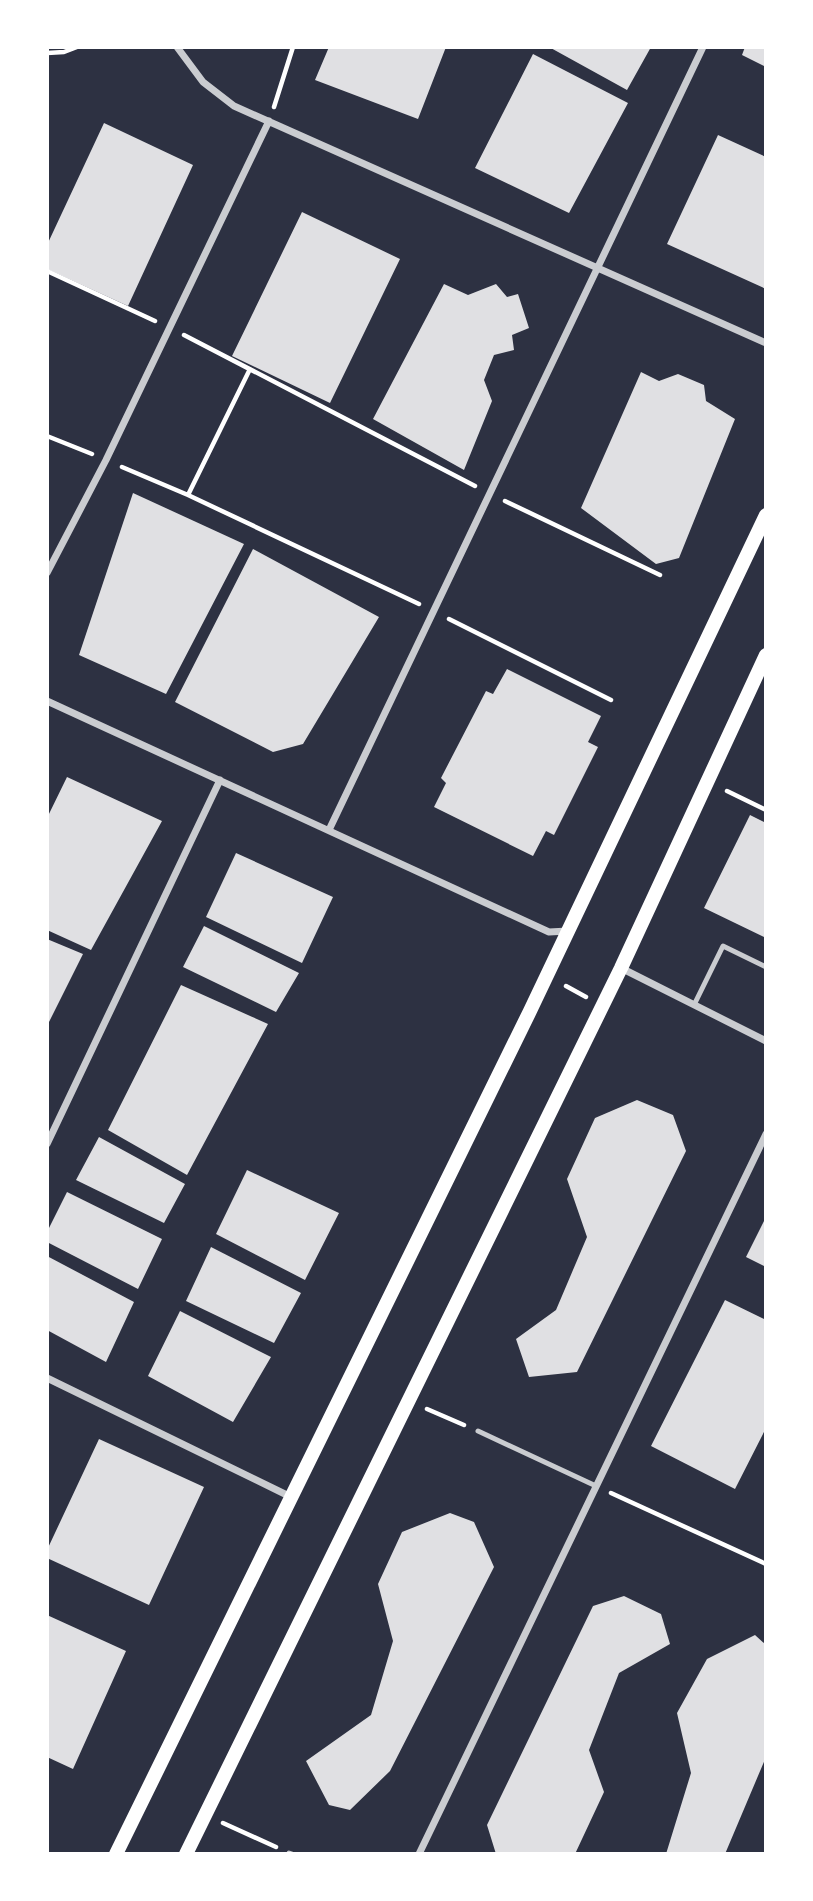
<svg xmlns="http://www.w3.org/2000/svg" width="813" height="1901" font-family="'Sofia Sans Condensed',sans-serif">
<rect width="100%" height="100%" fill="#2d3142"/>
<!-- building -->
<path fill="#e0e0e3" d="M 329,47 L 446,47 L 418,119 L 315,80 Z
M 549,47 L 651,47 L 627,90 Z
M 745,47 L 766,47 L 766,67 L 742,55 Z
M 533,54 L 628,103 L 569,213 L 475,168 Z
M 104,123 L 193,165 L 128,306 L 47,269 L 47,245 Z
M 718,135 L 766,157 L 766,289 L 667,244 Z
M 302,212 L 400,259 L 330,403 L 232,356 Z
M 444,284 L 468,295 L 496,284 L 507,297 L 518,294 L 529,328 L 512,335 L 514,350 L 494,355 L 484,380 L 492,401 L 464,470 L 373,419 Z
M 641,372 L 659,381 L 678,374 L 704,385 L 706,401 L 735,419 L 679,558 L 656,564 L 581,508 Z
M 133,493 L 244,544 L 166,694 L 79,655 Z
M 253,549 L 379,617 L 303,744 L 273,752 L 175,702 Z
M 507,669 L 601,716 L 588,742 L 598,747 L 554,835 L 546,831 L 533,856 L 434,807 L 446,783 L 441,778 L 486,691 L 493,694 Z
M 67,777 L 162,821 L 91,950 L 47,930 L 47,818 Z
M 750,815 L 766,823 L 766,938 L 704,908 Z
M 236,853 L 333,897 L 302,963 L 206,917 Z
M 204,926 L 299,973 L 276,1012 L 183,967 Z
M 47,939 L 83,954 L 47,1026 Z
M 181,985 L 268,1024 L 187,1175 L 108,1130 Z
M 637,1100 L 673,1115 L 686,1151 L 577,1372 L 529,1377 L 516,1339 L 556,1310 L 587,1237 L 567,1179 L 595,1118 Z
M 99,1137 L 185,1184 L 164,1223 L 76,1180 Z
M 247,1170 L 339,1213 L 305,1280 L 216,1234 Z
M 67,1192 L 162,1239 L 138,1289 L 47,1242 L 47,1232 Z
M 766,1217 L 766,1267 L 746,1257 Z
M 211,1247 L 301,1293 L 274,1343 L 186,1301 Z
M 47,1256 L 134,1302 L 106,1362 L 47,1330 Z
M 725,1300 L 766,1320 L 766,1428 L 735,1489 L 651,1446 Z
M 180,1311 L 271,1357 L 233,1422 L 148,1376 Z
M 99,1439 L 204,1487 L 149,1605 L 47,1558 L 47,1550 Z
M 450,1513 L 474,1522 L 494,1567 L 390,1771 L 350,1810 L 329,1805 L 306,1761 L 371,1715 L 393,1641 L 378,1584 L 402,1532 Z
M 624,1596 L 661,1614 L 670,1644 L 619,1673 L 589,1750 L 604,1792 L 575,1854 L 496,1854 L 487,1825 L 593,1606 Z
M 47,1615 L 126,1651 L 73,1769 L 47,1757 Z
M 755,1635 L 766,1645 L 766,1757 L 725,1854 L 666,1854 L 691,1773 L 677,1713 L 707,1659 Z"/>
<g fill="none" stroke-linecap="round" stroke-linejoin="round">
<!-- path -->
<path stroke="#fff" stroke-width="4.5" d="M 47,53 L 64,52 L 77,47
M 274,107 L 293,47
M 47,271 L 155,321
M 184,335 L 475,486
M 47,436 L 92,454
M 122,467 L 188,495 L 419,604
M 188,495 L 250,369
M 505,501 L 660,575
M 449,619 L 611,700
M 727,791 L 766,810
M 566,986 L 586,997
M 427,1409 L 464,1425
M 611,1493 L 766,1564
M 223,1823 L 276,1847"/>
<!-- service -->
<path stroke="#caccd0" stroke-width="5" d="M 694,1005 L 723,946 L 766,967
M 478,1431 L 596,1486
M 289,1853 L 292,1854"/>
<!-- minor -->
<path stroke="#caccd0" stroke-width="7" d="M 177,47 L 203,82 L 234,106 L 766,343
M 47,573 L 106,460 L 269,121
M 47,701 L 549,932 L 568,931
M 329,830 L 703,47
M 621,968 L 766,1041
M 47,1144 L 220,780
M 47,1378 L 291,1497
M 419,1854 L 766,1134"/>
<!-- secondary -->
<path stroke="#fff" stroke-width="14" d="M 116,1854 L 530,1011 L 766,515
M 186,1854 L 621,968 L 766,655"/>
</g>
<!-- border -->
<rect width="813" height="1901" fill="none" stroke="#ffffff" stroke-width="98"/>
</svg>
